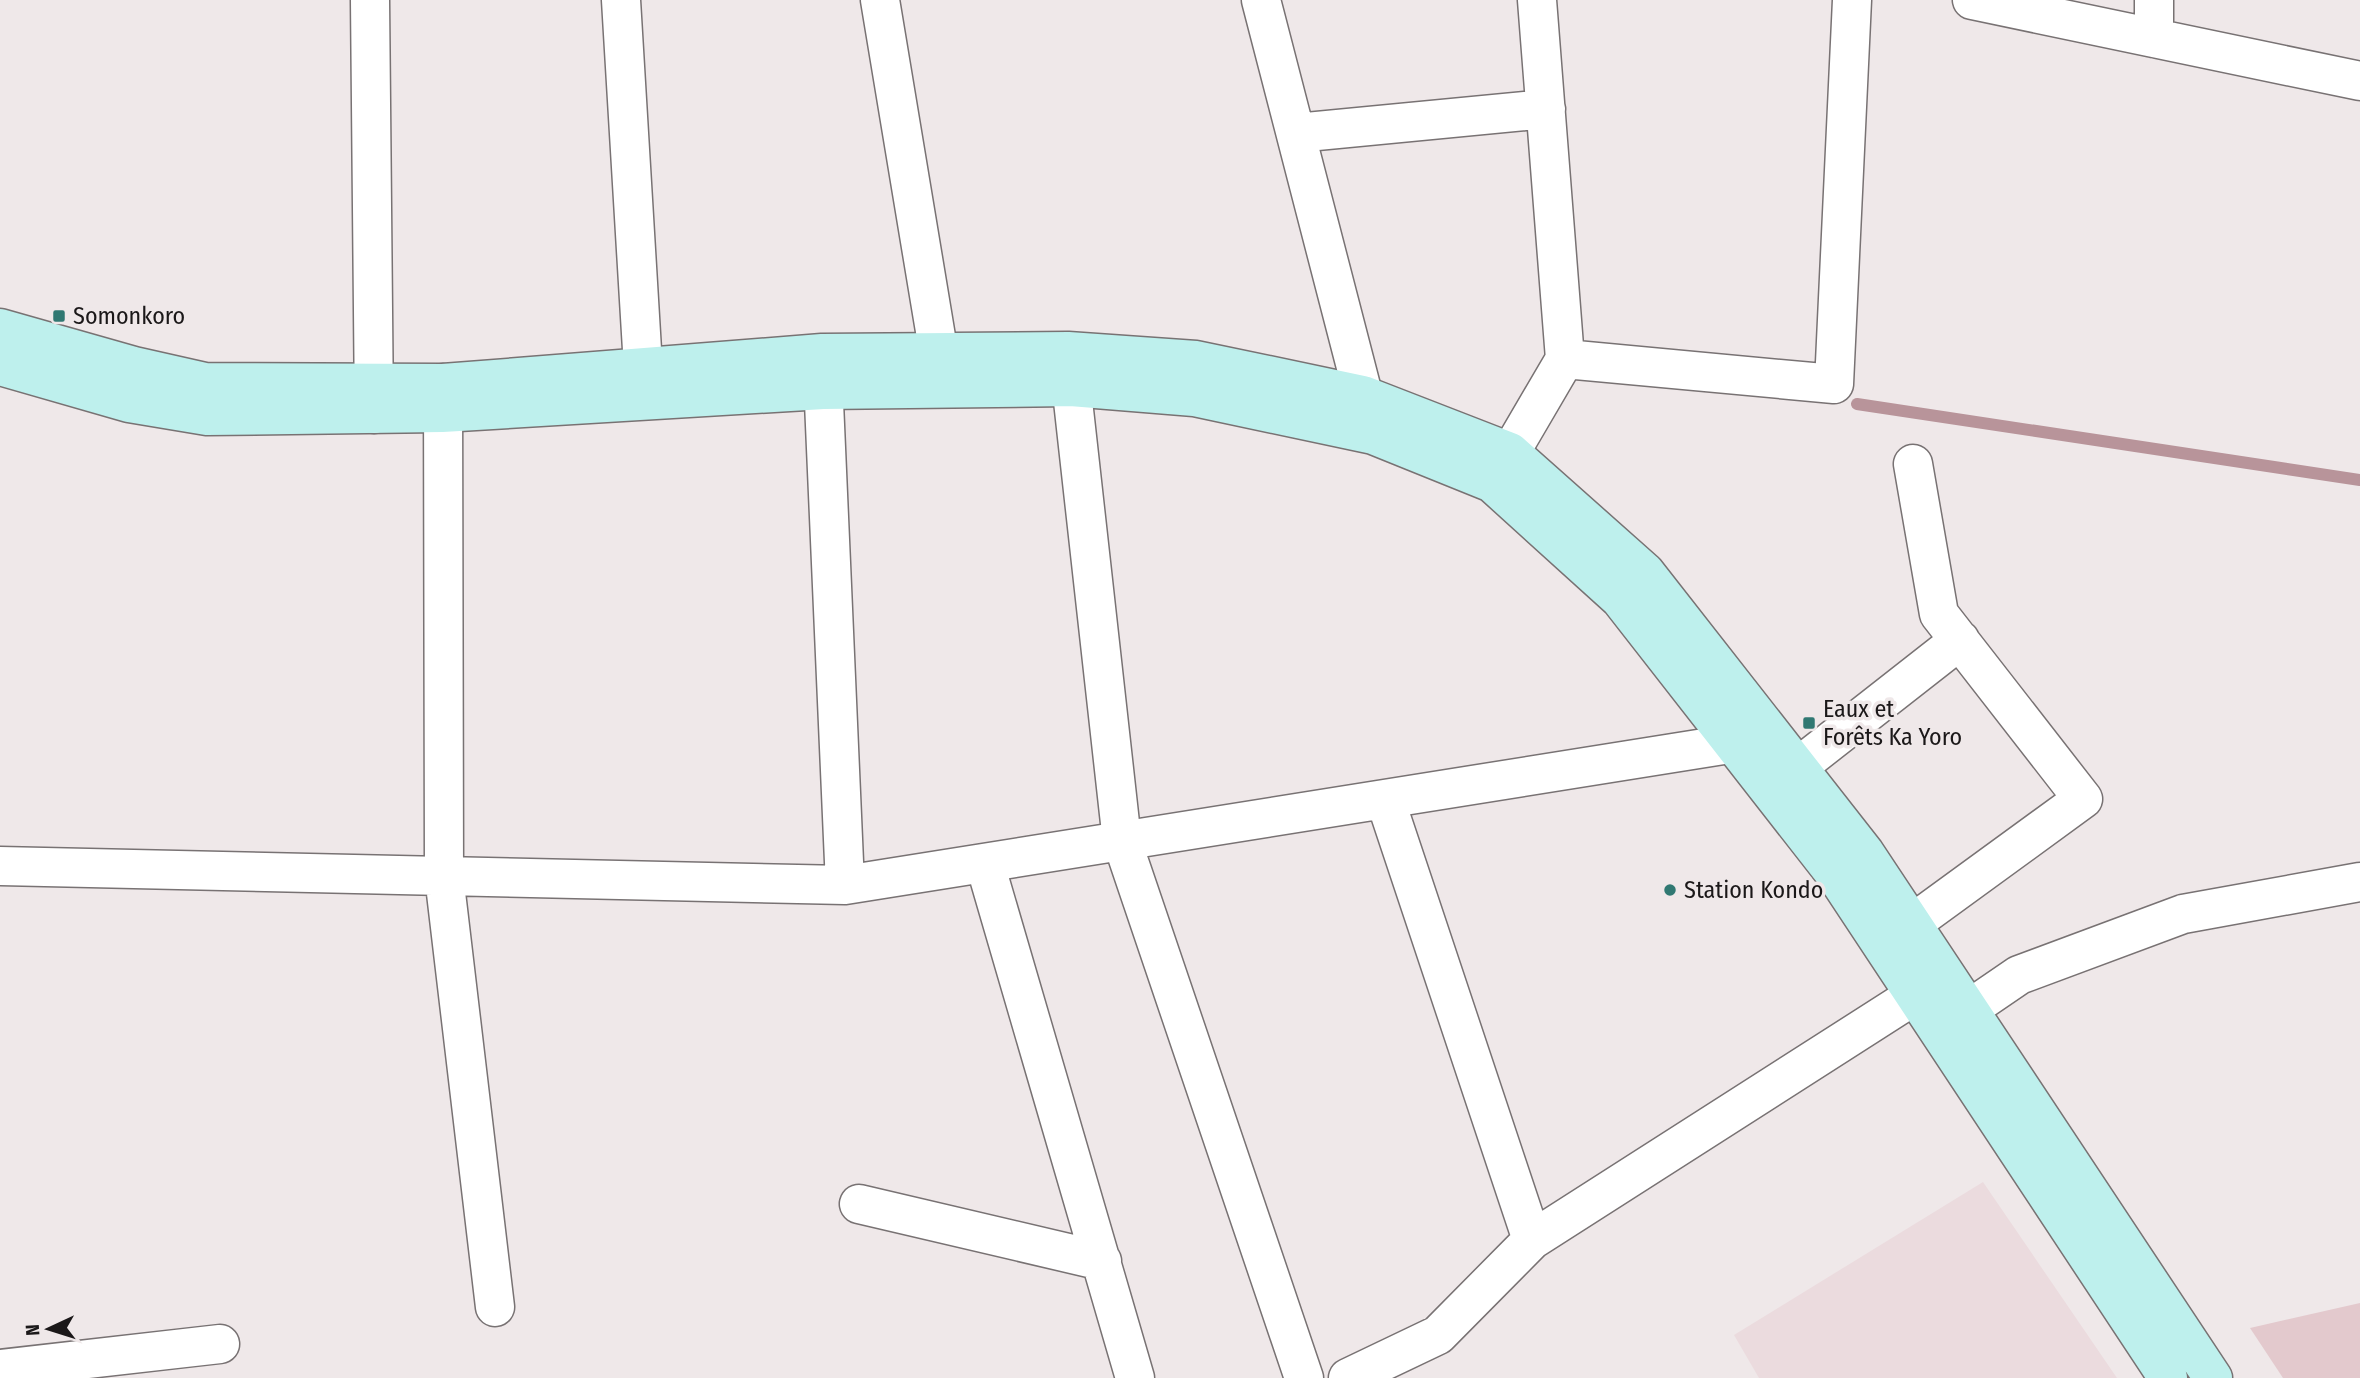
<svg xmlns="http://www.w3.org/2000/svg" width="2360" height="1378" font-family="'Fira Sans Condensed',sans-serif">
<rect width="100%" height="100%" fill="#efe8e9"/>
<!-- built -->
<path fill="#ebdbde" d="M 1983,1182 L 2117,1378 L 1759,1378 L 1734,1335 Z"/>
<!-- green -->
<path fill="#e3c9cd" d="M 2360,1303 L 2360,1378 L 2283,1378 L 2250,1328 Z"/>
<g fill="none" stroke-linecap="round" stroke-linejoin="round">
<!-- stream -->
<path stroke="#b8949a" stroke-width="12" d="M 1857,404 L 2360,480"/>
<!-- street casing -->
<g stroke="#787273" stroke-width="41">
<path id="street" d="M 370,0 L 374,414
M 621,0 L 645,400
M 880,0 L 944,385
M 1261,0 L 1371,425
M 1972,0 L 2360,81
M 2154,38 L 2154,0
M 1296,133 L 1546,109
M 822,356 L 845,885
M 1068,356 L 1122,841 L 1304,1378
M 1565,359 L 1834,384 L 1852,0
M 443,383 L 444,876 L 495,1307
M 1493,482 L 1565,359 L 1537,0
M 1771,788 L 1960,640
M 1385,799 L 1532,1240
M 985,864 L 1135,1378
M 0,866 L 845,885 L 1761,739
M 1884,944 L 2083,799 L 1939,614 L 1913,464
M 1943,1027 L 2019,975 L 2183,914 L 2360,882
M 859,1204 L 1102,1261
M 0,1369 L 220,1344
M 1348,1378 L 1438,1335 L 1532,1240 L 1915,995"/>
</g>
<!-- secondary casing -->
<g stroke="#787273" stroke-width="41">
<path id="secondary" d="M 0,328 L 134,366 L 205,382 L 443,383 L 822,353 L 1068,351 L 1196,360 L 1363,395 L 1510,452 L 1645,572 L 1865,853 L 2213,1378
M 0,366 L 129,403 L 207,416 L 442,413 L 823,390 L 1071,387 L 1194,397 L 1373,435 L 1492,483 L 1620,599 L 1834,873 L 2168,1378"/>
</g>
<!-- street -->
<use href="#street" stroke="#fff" stroke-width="38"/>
<!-- secondary -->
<use href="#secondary" stroke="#bef0ed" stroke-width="38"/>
</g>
<!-- markers -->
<g fill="#307872" stroke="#efe8e9" stroke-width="2.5">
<rect x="52" y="309" width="14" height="14" rx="3.5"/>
<rect x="1802" y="716" width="14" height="14" rx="3.5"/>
<circle cx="1670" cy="890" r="7"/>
</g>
<g text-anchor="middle" stroke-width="7" stroke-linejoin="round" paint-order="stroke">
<!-- poi labels -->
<g font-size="24" fill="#1b1819" stroke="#efe8e9" text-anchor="start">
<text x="73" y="324">Somonkoro</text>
<text x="1823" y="717">Eaux et<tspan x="1823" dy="28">Forêts Ka Yoro</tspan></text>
<text x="1684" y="898">Station Kondo</text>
</g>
</g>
<!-- north arrow -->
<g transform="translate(49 1329) rotate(266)" stroke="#efe8e9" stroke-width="5" paint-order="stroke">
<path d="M0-5L12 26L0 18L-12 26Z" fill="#1b1819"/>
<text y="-10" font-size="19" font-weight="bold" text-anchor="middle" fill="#1b1819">N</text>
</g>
</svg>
